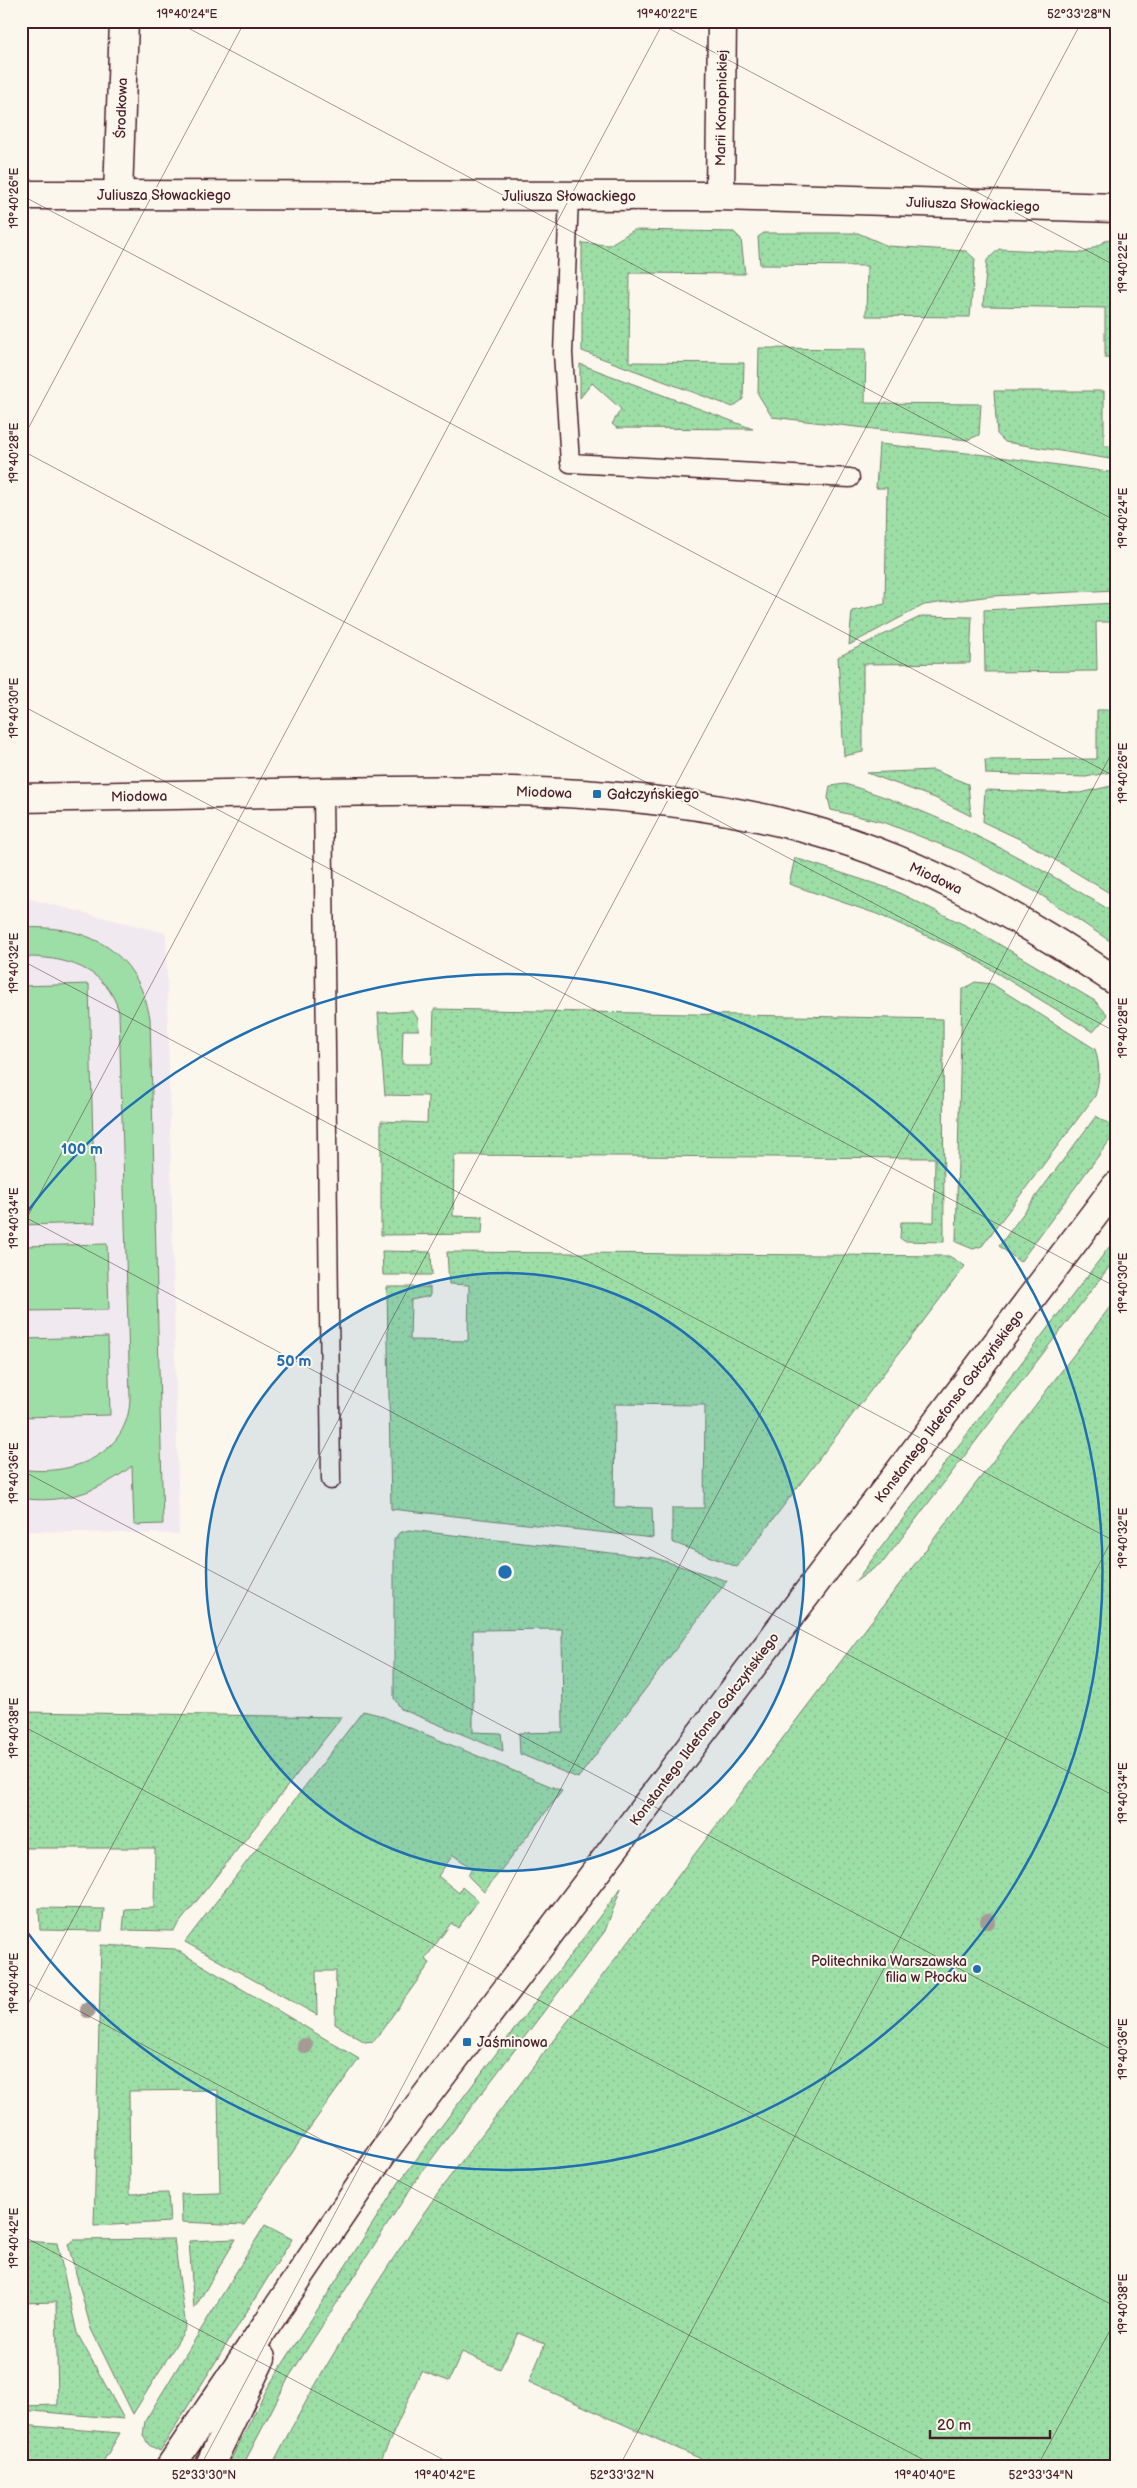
<svg xmlns="http://www.w3.org/2000/svg" width="1137" height="2488" font-family="'Balsamiq Sans',sans-serif">
<defs>
<pattern id="grass-dots" width="8" height="8" patternUnits="userSpaceOnUse" patternTransform="scale(1.25)"><rect width="8" height="8" fill="#9ddea7"/><path d="M2 2h.1M6 6h.1" fill="none" stroke="#89be90" stroke-width="1.8" stroke-linecap="round"/></pattern>
</defs>
<rect width="100%" height="100%" fill="#fbf7ec"/>
<filter id="ink" filterUnits="userSpaceOnUse"><feTurbulence type="fractalNoise" baseFrequency=".02" numOctaves="2"/><feDisplacementMap in="SourceGraphic" scale="10" xChannelSelector="R" yChannelSelector="G"/><feConvolveMatrix kernelMatrix="1 2 1 2 8 2 1 2 1" color-interpolation-filters="sRGB"/></filter>
<g filter="url(#ink)">
<!-- built -->
<path fill="#f1e9f0" d="M 21,897 L 166,933 L 179,1534 L 21,1531 Z"/>
<!-- grass -->
<path fill="url(#grass-dots)" stroke="#747e69" d="M 634,230 L 734,232 L 741,239 L 745,274 L 630,273 L 629,362 L 744,363 L 743,399 L 733,407 L 582,351 L 582,243 L 609,245 Z
M 764,233 L 858,233 L 888,246 L 966,251 L 975,259 L 970,317 L 866,316 L 867,266 L 760,265 L 758,237 Z
M 1109,239 L 1116,239 L 1116,358 L 1105,357 L 1105,308 L 983,306 L 987,260 L 999,249 L 1084,253 Z
M 759,348 L 866,349 L 865,403 L 981,404 L 979,435 L 967,440 L 772,417 L 758,394 Z
M 580,364 L 753,429 L 617,428 L 612,424 L 621,409 L 592,383 L 580,398 Z
M 994,391 L 1104,391 L 1104,446 L 1116,446 L 1116,460 L 1005,442 L 997,434 Z
M 879,444 L 986,455 L 1116,473 L 1116,590 L 991,596 L 924,605 L 849,645 L 852,611 L 885,604 L 887,488 L 876,488 Z
M 1116,603 L 1116,622 L 1096,622 L 1097,671 L 985,672 L 984,610 Z
M 922,616 L 972,617 L 970,663 L 863,664 L 863,752 L 844,756 L 838,657 Z
M 1097,710 L 1116,710 L 1116,771 L 1086,777 L 986,774 L 985,760 L 1097,759 Z
M 933,770 L 968,784 L 971,816 L 935,798 L 867,773 Z
M 845,784 C 942,813 1030,861 1116,914 L 1116,945 L 1038,893 L 962,853 L 886,823 L 831,810 L 828,798 L 830,786 Z
M 1116,785 L 1116,897 L 1024,841 L 983,822 L 985,790 L 1080,793 Z
M 795,858 L 891,889 L 975,930 L 1095,1001 L 1108,1015 L 1093,1032 L 961,951 L 877,914 L 789,884 Z
M 975,982 L 992,984 L 1095,1049 C 1100,1065 1100,1080 1095,1096 L 982,1246 L 973,1249 L 956,1242 L 962,990 Z
M 434,1009 L 943,1019 L 944,1242 L 904,1241 L 900,1238 L 901,1222 L 934,1222 L 935,1158 L 454,1155 L 453,1216 L 483,1217 L 482,1234 L 381,1235 L 381,1121 L 427,1123 L 428,1096 L 385,1095 L 378,1013 L 413,1011 L 418,1019 L 419,1030 L 403,1030 L 402,1064 L 432,1064 Z
M 1096,1116 L 1116,1128 L 1116,1132 L 1020,1262 L 999,1246 Z
M 1116,1238 L 1116,1258 L 884,1561 L 855,1582 Z
M 382,1251 L 431,1252 L 432,1275 L 383,1275 Z
M 447,1252 L 949,1256 L 965,1266 L 737,1567 L 672,1542 L 672,1508 L 704,1508 L 705,1405 L 615,1404 L 614,1507 L 652,1508 L 653,1538 L 391,1509 L 387,1287 L 430,1287 L 430,1296 L 411,1300 L 410,1340 L 468,1341 L 469,1285 L 449,1284 Z
M 1116,1299 L 1116,2467 L 719,2467 L 529,2382 L 545,2344 L 518,2333 L 500,2369 L 462,2352 L 449,2381 L 421,2371 L 378,2467 L 271,2467 C 320,2371 377,2280 439,2191 Z
M 409,1530 L 655,1558 L 727,1581 L 578,1778 L 520,1754 L 519,1733 L 563,1732 L 562,1629 L 473,1630 L 473,1732 L 501,1733 L 503,1751 L 401,1709 L 394,1698 L 394,1540 L 399,1533 Z
M 363,1711 L 379,1715 L 562,1791 L 484,1892 L 468,1876 L 472,1868 L 453,1855 L 438,1876 L 459,1893 L 462,1887 L 478,1901 L 458,1928 L 451,1923 L 425,1959 L 430,1963 L 374,2041 L 365,2042 L 335,2024 L 336,1971 L 316,1971 L 317,2015 L 185,1942 Z
M 21,1712 L 342,1717 L 173,1931 L 123,1930 L 125,1909 L 154,1908 L 155,1848 L 21,1848 Z
M 621,1888 L 605,1931 L 418,2177 L 289,2377 L 242,2467 L 227,2467 L 268,2387 L 400,2181 Z
M 39,1908 L 104,1909 L 102,1931 L 40,1930 Z
M 101,1945 L 175,1949 L 359,2059 L 298,2144 L 244,2225 L 182,2222 L 181,2194 L 220,2193 L 218,2090 L 129,2091 L 130,2194 L 168,2193 L 170,2222 L 94,2226 Z
M 265,2225 L 292,2239 L 160,2451 L 149,2445 L 143,2436 L 145,2421 Z
M 174,2239 L 186,2328 L 133,2414 L 91,2329 L 68,2244 L 74,2240 Z
M 236,2239 L 194,2309 L 189,2241 Z
M 21,2241 L 57,2243 L 77,2333 L 124,2419 L 21,2410 L 21,2406 L 58,2405 L 56,2302 L 21,2303 Z
M 21,2425 L 120,2433 L 100,2467 L 21,2467 Z"/>
<!-- garden -->
<path fill="#9ddea7" stroke="#747e69" d="M 21,928 C 88,924 137,950 150,1018 L 163,1524 L 134,1525 L 132,1466 C 101,1491 61,1505 21,1498 L 21,1469 C 71,1477 129,1455 130,1398 L 119,1012 C 107,967 63,956 21,957 Z
M 89,984 L 95,1223 L 21,1225 L 21,986 Z
M 107,1244 L 109,1310 L 21,1311 L 21,1246 Z
M 108,1337 L 110,1415 L 21,1417 L 21,1339 Z"/>
<g fill="none" stroke-linecap="round" stroke-linejoin="round">
<!-- service casing -->
<g stroke="#4a1f2b" stroke-width="21">
<path id="service" d="M 569,196 L 563,353 L 570,463 L 850,478
M 323,792 L 331,1480"/>
</g>
<!-- minor casing -->
<g stroke="#4a1f2b" stroke-width="31">
<path id="minor" d="M 21,195 L 720,196 L 1116,208
M 118,195 L 124,21
M 720,196 L 722,21
M 21,798 C 122,796 223,794 323,792 C 479,789 636,786 788,824 C 907,853 1015,913 1116,981"/>
</g>
<!-- tertiary casing -->
<g stroke="#4a1f2b" stroke-width="31">
<path id="tertiary" d="M 170,2467 L 382,2154 L 1116,1186
M 209,2467 L 261,2358"/>
</g>
<!-- service -->
<use href="#service" stroke="#fbf7ec" stroke-width="18"/>
<!-- minor -->
<use href="#minor" stroke="#fbf7ec" stroke-width="28"/>
<!-- tertiary -->
<use href="#tertiary" stroke="#fbf7ec" stroke-width="28"/>
</g>
<!-- trees -->
<g fill="#a59b93">
<circle cx="988" cy="1921" r="8"/>
<circle cx="88" cy="2010" r="8"/>
<circle cx="305" cy="2046" r="8"/>
</g>
</g>
<!-- ticks -->
<path fill="none" stroke="#4a1f2b" stroke-width="1" stroke-opacity="0.45" d="M 175,21 L 1116,521M 655,21 L 1116,266M 21,195 L 1116,777M 21,442 L 245,21M 21,450 L 1116,1032M 21,705 L 1116,1287M 21,960 L 1116,1542M 21,1215 L 1116,1797M 21,1229 L 664,21M 21,1470 L 1116,2052M 21,1725 L 1116,2307M 21,1980 L 937,2467M 21,2017 L 1082,21M 21,2235 L 457,2467M 200,2467 L 1116,745M 619,2467 L 1116,1532M 1037,2467 L 1116,2319"/>
<!-- distance rings -->
<circle cx="505" cy="1572" r="299" fill="#1f6fb2" fill-opacity=".12"/>
<g fill="none" stroke="#1f6fb2" stroke-width="2.5">
<circle cx="505" cy="1572" r="299"/>
<path d="M24 1216A598 598 0 1 1 24 1928"/>
</g>
<!-- markers -->
<g fill="#1f6fb2" stroke="#fbf7ec" stroke-width="2">
<rect x="592" y="789" width="10" height="10" rx="2.5"/>
<circle cx="977" cy="1969" r="5"/>
<rect x="462" y="2037" width="10" height="10" rx="2.5"/>
</g>
<g text-anchor="middle" stroke-width="4" stroke-linejoin="round" paint-order="stroke">
<!-- street labels -->
<g font-size="14" fill="#4a1f2b" stroke="#fbf7ec">
<text transform="translate(121 108) rotate(-88)" y="5">Środkowa</text>
<text transform="translate(721 108) rotate(-89)" y="5">Marii Konopnickiej</text>
<text x="164" y="200">Juliusza Słowackiego</text>
<text x="569" y="201">Juliusza Słowackiego</text>
<text transform="translate(973 204) rotate(2)" y="5">Juliusza Słowackiego</text>
<text transform="translate(544 792) rotate(2)" y="5">Miodowa</text>
<text transform="translate(139 796) rotate(-1)" y="5">Miodowa</text>
<text transform="translate(936 878) rotate(25)" y="5">Miodowa</text>
<text transform="translate(949 1406) rotate(-53)" y="5">Konstantego Ildefonsa Gałczyńskiego</text>
<text transform="translate(704 1729) rotate(-53)" y="5">Konstantego Ildefonsa Gałczyńskiego</text>
</g>
<!-- poi labels -->
<g font-size="14" fill="#4a1f2b" stroke="#fbf7ec" text-anchor="start">
<text x="607" y="799">Gałczyńskiego</text>
<text x="967" y="1966" text-anchor="end">Politechnika Warszawska<tspan x="967" dy="16">filia w Płocku</tspan></text>
<text x="477" y="2047">Jaśminowa</text>
</g>
</g>
<circle cx="505" cy="1572" r="8" fill="#1f6fb2" stroke="#fbf7ec" stroke-width="2.5"/>
<g font-size="15" text-anchor="middle" font-weight="bold" fill="#1f6fb2" stroke="#fbf7ec" stroke-width="4" stroke-linejoin="round" paint-order="stroke">
<text x="82" y="1154">100 m</text>
<text x="294" y="1366">50 m</text>
</g>
<!-- margin -->
<rect width="1137" height="2488" fill="none" stroke="#fbf7ec" stroke-width="55"/>
<!-- scale -->
<path d="M930 2430v8h120v-8" fill="none" stroke="#4a1f2b" stroke-width="2.5"/>
<text x="937" y="2430" font-size="15" fill="#4a1f2b" stroke="#fbf7ec" stroke-width="4" paint-order="stroke">20 m</text>
<rect x="28" y="28" width="1082" height="2432" fill="none" stroke="#4a1f2b" stroke-width="2"/>
<g font-size="12" text-anchor="middle" fill="#4a1f2b">
<text x="187" y="18">19°40'24"E</text>
<text x="667" y="18">19°40'22"E</text>
<text x="1079" y="18">52°33'28"N</text>
<text transform="translate(14 198) rotate(-90)" y="4">19°40'26"E</text>
<text transform="translate(1123 263) rotate(-90)" y="4">19°40'22"E</text>
<text transform="translate(14 453) rotate(-90)" y="4">19°40'28"E</text>
<text transform="translate(1123 518) rotate(-90)" y="4">19°40'24"E</text>
<text transform="translate(14 708) rotate(-90)" y="4">19°40'30"E</text>
<text transform="translate(1123 773) rotate(-90)" y="4">19°40'26"E</text>
<text transform="translate(14 963) rotate(-90)" y="4">19°40'32"E</text>
<text transform="translate(1123 1028) rotate(-90)" y="4">19°40'28"E</text>
<text transform="translate(14 1218) rotate(-90)" y="4">19°40'34"E</text>
<text transform="translate(1123 1283) rotate(-90)" y="4">19°40'30"E</text>
<text transform="translate(14 1473) rotate(-90)" y="4">19°40'36"E</text>
<text transform="translate(1123 1538) rotate(-90)" y="4">19°40'32"E</text>
<text transform="translate(14 1728) rotate(-90)" y="4">19°40'38"E</text>
<text transform="translate(1123 1793) rotate(-90)" y="4">19°40'34"E</text>
<text transform="translate(14 1983) rotate(-90)" y="4">19°40'40"E</text>
<text transform="translate(1123 2049) rotate(-90)" y="4">19°40'36"E</text>
<text transform="translate(14 2238) rotate(-90)" y="4">19°40'42"E</text>
<text transform="translate(1123 2304) rotate(-90)" y="4">19°40'38"E</text>
<text x="204" y="2479">52°33'30"N</text>
<text x="445" y="2479">19°40'42"E</text>
<text x="622" y="2479">52°33'32"N</text>
<text x="925" y="2479">19°40'40"E</text>
<text x="1041" y="2479">52°33'34"N</text>
</g>
</svg>
